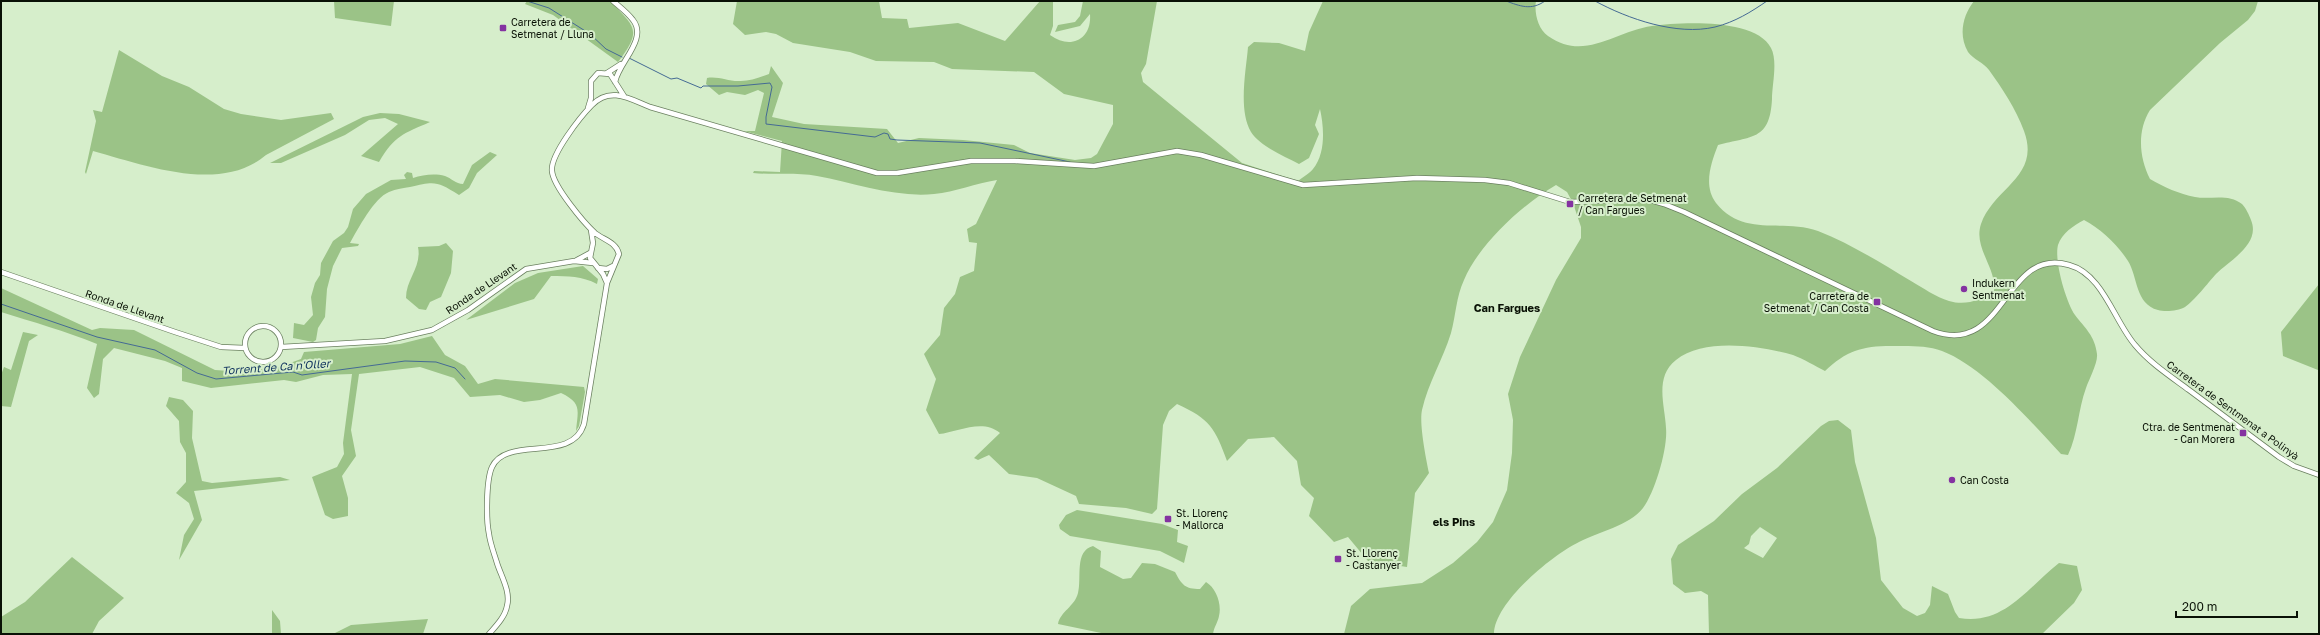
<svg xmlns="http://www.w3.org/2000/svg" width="2320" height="635" font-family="'Golos Text',sans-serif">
<rect width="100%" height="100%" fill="#d6eecb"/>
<!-- green -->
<path fill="#9bc387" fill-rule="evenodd" d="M 334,1 L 394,1 L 391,26 L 335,18 Z
M 527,1 L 610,1 C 636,28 642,30 618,62 L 553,15 L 525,4 Z
M 737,1 L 879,1 L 882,18 L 907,19 L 909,28 L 958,23 L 1005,41 L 1040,1 L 1053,1 L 1053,26 L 1050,35 C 1070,50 1092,40 1090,14 L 1080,26 L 1055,32 L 1058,25 L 1075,22 L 1080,16 L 1083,1 L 1157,1 L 1146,64 L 1141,73 L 1143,82 L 1242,163 L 1298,181 C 1303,177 1310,173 1313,169 C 1326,153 1324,127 1320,109 L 1315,125 L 1319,134 L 1309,158 L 1299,164 C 1284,156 1261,147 1251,132 C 1238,110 1246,71 1248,47 L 1254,42 L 1279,43 L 1305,51 L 1309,32 L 1323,1 L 1536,1 C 1534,13 1538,29 1548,36 C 1585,62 1615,31 1652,26 C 1681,22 1756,18 1771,48 C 1778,61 1772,85 1772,99 C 1770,141 1751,136 1718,145 C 1711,163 1703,186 1716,203 C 1744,238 1783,218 1818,231 C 1851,244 1881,263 1911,281 C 1923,288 1936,297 1949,301 C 1966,306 1981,300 1994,291 C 1997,268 1973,248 1981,224 C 1994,187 2041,177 2024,131 C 2016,109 2002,88 1989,70 C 1984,63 1973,59 1968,52 C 1958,35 1963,15 1974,1 L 2258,1 L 2255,11 L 2248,20 L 2220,43 L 2150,110 C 2137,131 2139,157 2150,179 C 2164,187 2179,194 2195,197 C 2210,200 2228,193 2242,204 C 2246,208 2249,215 2251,220 C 2261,244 2230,260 2216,274 C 2208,283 2194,301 2185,307 C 2178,311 2165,312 2158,310 C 2135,304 2138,277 2128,261 C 2117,244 2101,229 2084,220 C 2073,226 2062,233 2058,245 C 2054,261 2066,302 2075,315 C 2085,328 2095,336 2097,354 C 2098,363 2089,379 2086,388 C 2078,410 2078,434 2068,455 L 2061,454 C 2030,421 1984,367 1942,351 C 1926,345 1908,346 1891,346 C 1862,346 1846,351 1825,371 C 1815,366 1804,359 1793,355 C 1761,346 1704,337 1676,360 C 1654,377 1665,406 1666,428 C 1668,448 1655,492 1643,508 C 1629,526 1598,532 1579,542 C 1552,555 1494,603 1494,634 L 1344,634 L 1351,606 L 1370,589 L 1422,583 L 1453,563 L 1477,542 L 1493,522 L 1507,490 L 1512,453 L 1513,420 L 1508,394 L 1520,357 L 1556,280 L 1581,238 L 1581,227 L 1573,203 L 1567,192 L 1556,185 C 1523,204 1479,244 1464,280 C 1456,297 1456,315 1451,333 C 1443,359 1428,383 1422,410 C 1419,424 1426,458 1429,473 L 1415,493 L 1407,567 L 1368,561 L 1348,537 L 1334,542 L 1309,516 L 1314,498 L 1301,485 L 1297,461 L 1274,437 L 1248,439 L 1227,461 C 1215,428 1210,419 1177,404 L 1169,411 L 1163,425 L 1157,509 L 1152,514 L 1126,508 L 1079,504 L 1076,496 L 1037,478 L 1009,474 L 989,455 L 978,460 L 974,458 L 1000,433 C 983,418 957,432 939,434 L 926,410 L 936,379 L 924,354 L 940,335 L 944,308 L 955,294 L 960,277 L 974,271 L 977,243 L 969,242 L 967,229 L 976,224 L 997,180 C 976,183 955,192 934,194 C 896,198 855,183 817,176 C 797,172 774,175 753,173 L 754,171 L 780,172 L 782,141 L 744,131 L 755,131 L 764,93 L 758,90 L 745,95 L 727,92 L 719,95 L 706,84 L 707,78 C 719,76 729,82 741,81 C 750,81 760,77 769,74 L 771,66 L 783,83 L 772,117 L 804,124 L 887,129 L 898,143 L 919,138 L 963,140 L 1014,145 L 1030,153 L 1075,160 L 1091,158 L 1097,154 L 1113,124 L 1113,105 L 1064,94 L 1034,72 L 952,69 L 934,62 L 876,61 L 850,52 L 793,43 L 776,34 L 766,32 L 745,35 L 733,24 Z
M 119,50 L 162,76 L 189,87 L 224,109 L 241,114 L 281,120 L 331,113 L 334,119 L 266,155 C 220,194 144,165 93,151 L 86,174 L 85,172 L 96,121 L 93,110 L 102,112 Z
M 380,113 L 399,114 L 430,122 C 403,134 395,135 379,162 L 361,156 L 398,124 L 385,118 L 369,120 L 345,135 L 281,163 L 270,163 L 363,117 Z
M 490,152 L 497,155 L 477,173 L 469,188 L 459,195 C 437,181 435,181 410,187 C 404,188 396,189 389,192 C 374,198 358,229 350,243 L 359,244 L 358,246 L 342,248 L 333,266 L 327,289 L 325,317 L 318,328 L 316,340 L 313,342 L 293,338 L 294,323 L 304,325 L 313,315 L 311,297 L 315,283 L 320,275 L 321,263 L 333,241 L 344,233 L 348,227 L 353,209 L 366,194 L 391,180 L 406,179 L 404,175 L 407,172 L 412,173 L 413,178 C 423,175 434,173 445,176 C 451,178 456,184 463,184 L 472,165 Z
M 446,243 L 453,251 L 451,273 L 441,297 L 430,302 L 426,310 L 419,309 L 406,298 C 406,279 422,267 418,247 L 439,246 Z
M 583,266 L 598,279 L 597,284 C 582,276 568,276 551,276 L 534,299 L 466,320 L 515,283 L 538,273 Z
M 2319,284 L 2319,370 L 2318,370 L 2283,356 L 2281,332 Z
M 1,288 L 92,330 L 100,328 L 134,330 L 215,370 L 230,371 L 246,366 L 271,370 L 301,359 L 304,352 L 400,344 L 432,336 L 445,355 L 465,366 L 478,384 L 495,379 L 584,387 L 585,392 L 579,426 L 576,431 C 578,410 582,403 561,393 L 540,400 L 524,402 L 500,395 L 470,397 L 454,378 L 420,367 L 359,374 L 351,430 L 356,456 L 342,476 L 348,498 L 348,516 L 333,519 L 325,515 L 312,477 L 337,467 L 344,454 L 343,443 L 352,374 L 323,375 L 296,382 L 284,380 L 211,388 L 182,381 L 182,368 L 165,361 L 114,348 L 103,359 L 99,394 L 94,398 L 87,388 L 97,344 C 65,331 33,322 1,312 Z
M 23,332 L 38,335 L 29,341 L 11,407 L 1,406 L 1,375 L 4,367 L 11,370 Z
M 169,397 L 183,400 L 193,411 L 192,438 L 202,481 L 212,483 L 280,477 L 290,480 L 194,491 L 202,520 L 179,560 L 184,535 L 194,519 L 189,503 L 176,493 L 186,482 L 186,453 L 180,442 L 179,421 L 166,406 Z
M 1838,420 L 1851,430 L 1855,462 L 1876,538 L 1881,580 L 1903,608 L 1917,616 L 1925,613 L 1930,605 L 1932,586 L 1948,594 L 1955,612 L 1959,618 C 2004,626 2028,587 2059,563 L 2077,566 L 2082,590 L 2074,603 L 2042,634 L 1709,634 L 1708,595 L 1701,591 L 1685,593 L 1673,584 L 1671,559 L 1678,545 L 1714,521 L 1742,494 L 1777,468 L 1821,426 L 1829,421 ZM 1760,527 L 1777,538 L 1763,558 L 1744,548 L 1749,544 L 1751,536 Z
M 1077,510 L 1162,524 L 1178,530 L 1177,542 L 1188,546 L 1184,563 L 1160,551 L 1070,536 L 1060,529 L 1059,525 L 1066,515 Z
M 1093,546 L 1101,551 L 1100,567 L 1123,579 L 1131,578 L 1142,563 L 1155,564 L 1175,572 C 1182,585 1185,589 1200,589 L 1206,582 C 1216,588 1222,604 1219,616 C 1218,622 1214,627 1213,634 L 1106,634 L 1058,624 C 1060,612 1075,606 1078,593 C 1082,578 1074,551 1093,546 Z
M 72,557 L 124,598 L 99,621 L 92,634 L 1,634 L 1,617 L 25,602 Z
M 272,610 L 280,621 L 281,634 L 272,634 Z
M 428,619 L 423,634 L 333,634 L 351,625 Z"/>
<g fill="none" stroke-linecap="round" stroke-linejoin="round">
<!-- stream -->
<path stroke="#446a94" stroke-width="1" d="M 527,1 L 549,8 L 590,34 L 606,49 L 622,57
M 1506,1 C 1520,6 1531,11 1545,1
M 1595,1 C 1628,19 1677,36 1715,27 C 1735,22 1751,12 1767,1
M 629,58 L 671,79 L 677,78 L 701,88 L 703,86 L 738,86 L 770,83 L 772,87 L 766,117 L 766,124 L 875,137 L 884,133 L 888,134 L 890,139 L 897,140 L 980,143 L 1070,162
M 1,304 L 97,337 L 155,350 L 197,373 L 216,379 L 293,372 L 302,375 L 405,361 L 436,362 L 455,368 L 465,379"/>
<!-- secondary casing -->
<g stroke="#6b8060" stroke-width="6">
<path id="secondary" d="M 613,1 C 620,7 628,13 633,20 C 648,39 619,62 615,82
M 607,73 L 621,64
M 588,108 L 591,98 L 591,81 L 598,73 L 610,74 L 624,96
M 591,230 L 593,243 L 590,258 L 603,274 L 607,283
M 577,260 L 590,253
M 598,268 L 607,269 L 613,266
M 1,272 L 175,332 L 221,347 L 245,348
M245 344a18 18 0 1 1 36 0a18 18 0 1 1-36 0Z
M 281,347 L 385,341 L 432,330 L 468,310 L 526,269 L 574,261 L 593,263
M 489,634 C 496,626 505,617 507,606 C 511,592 501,576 497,563 C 494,553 490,543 489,534 C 486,520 486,480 492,467 C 507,435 572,464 584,424 L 607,283 L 619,254 C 616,242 604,240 595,233 C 584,223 553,186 552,171 C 550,155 581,116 592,105 C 610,86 630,99 650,107 L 877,173 L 897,173 L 971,161 L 1015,161 L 1094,166 L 1177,151 L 1201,155 L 1303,185 L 1417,178 L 1485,180 L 1509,183 L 1570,202 L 1647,199 L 1664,204 L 1684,212 L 1933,331 C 2006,358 2003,246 2069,265 C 2103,274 2114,321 2135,345 C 2150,363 2170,376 2189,390 C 2219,412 2249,435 2279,457 L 2294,466 L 2319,475"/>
</g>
<!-- secondary -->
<use href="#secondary" stroke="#fff" stroke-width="4.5"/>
</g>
<!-- markers -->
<g fill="#8432a1" stroke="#d6eecb" stroke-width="1.5">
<rect x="499" y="24" width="8" height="8" rx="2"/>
<rect x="1566" y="200" width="8" height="8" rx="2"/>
<circle cx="1964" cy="289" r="4"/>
<rect x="1873" y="298" width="8" height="8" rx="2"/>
<rect x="2239" y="429" width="8" height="8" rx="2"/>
<circle cx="1952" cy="480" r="4"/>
<rect x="1164" y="515" width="8" height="8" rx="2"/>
<rect x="1334" y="555" width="8" height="8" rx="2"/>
</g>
<g text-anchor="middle" stroke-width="4" stroke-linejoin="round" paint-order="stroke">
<!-- poi labels -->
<g font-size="10" fill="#091105" stroke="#d6eecb" text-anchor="start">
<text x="511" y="26">Carretera de<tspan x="511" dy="12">Setmenat / Lluna</tspan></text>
<text x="1578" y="202">Carretera de Setmenat<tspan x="1578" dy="12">/ Can Fargues</tspan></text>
<text x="1972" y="287">Indukern<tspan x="1972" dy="12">Sentmenat</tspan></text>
<text x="1869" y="300" text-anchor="end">Carretera de<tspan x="1869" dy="12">Setmenat / Can Costa</tspan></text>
<text x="2235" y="431" text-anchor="end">Ctra. de Sentmenat<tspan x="2235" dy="12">- Can Morera</tspan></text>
<text x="1960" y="484">Can Costa</text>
<text x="1176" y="517">St. Llorenç<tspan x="1176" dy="12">- Mallorca</tspan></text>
<text x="1346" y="557">St. Llorenç<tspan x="1346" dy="12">- Castanyer</tspan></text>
</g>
<!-- street labels -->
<g font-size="10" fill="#091105" stroke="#d6eecb">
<text transform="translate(481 288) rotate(-34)" y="4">Ronda de Llevant</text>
<text transform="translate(125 306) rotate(19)" y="4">Ronda de Llevant</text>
<text transform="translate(2233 410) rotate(36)" y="4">Carretera de Sentmenat a Polinyà</text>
</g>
<!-- neighbourhood labels -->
<g font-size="11" font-weight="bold" fill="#091105" stroke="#d6eecb">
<text x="1507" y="312">Can Fargues</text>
<text x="1454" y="526">els Pins</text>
</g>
<!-- water labels -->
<g font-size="11" font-style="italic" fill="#10335e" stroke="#d6eecb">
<text transform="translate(276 367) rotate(-4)" y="4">Torrent de Ca n'Oller</text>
</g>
</g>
<!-- border -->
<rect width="2320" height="635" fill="none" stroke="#091105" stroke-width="4"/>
<!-- scale -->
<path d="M2176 611v6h121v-6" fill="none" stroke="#091105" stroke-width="2"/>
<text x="2182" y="611" font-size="12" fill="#091105" stroke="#d6eecb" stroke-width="3" paint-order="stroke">200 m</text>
</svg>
